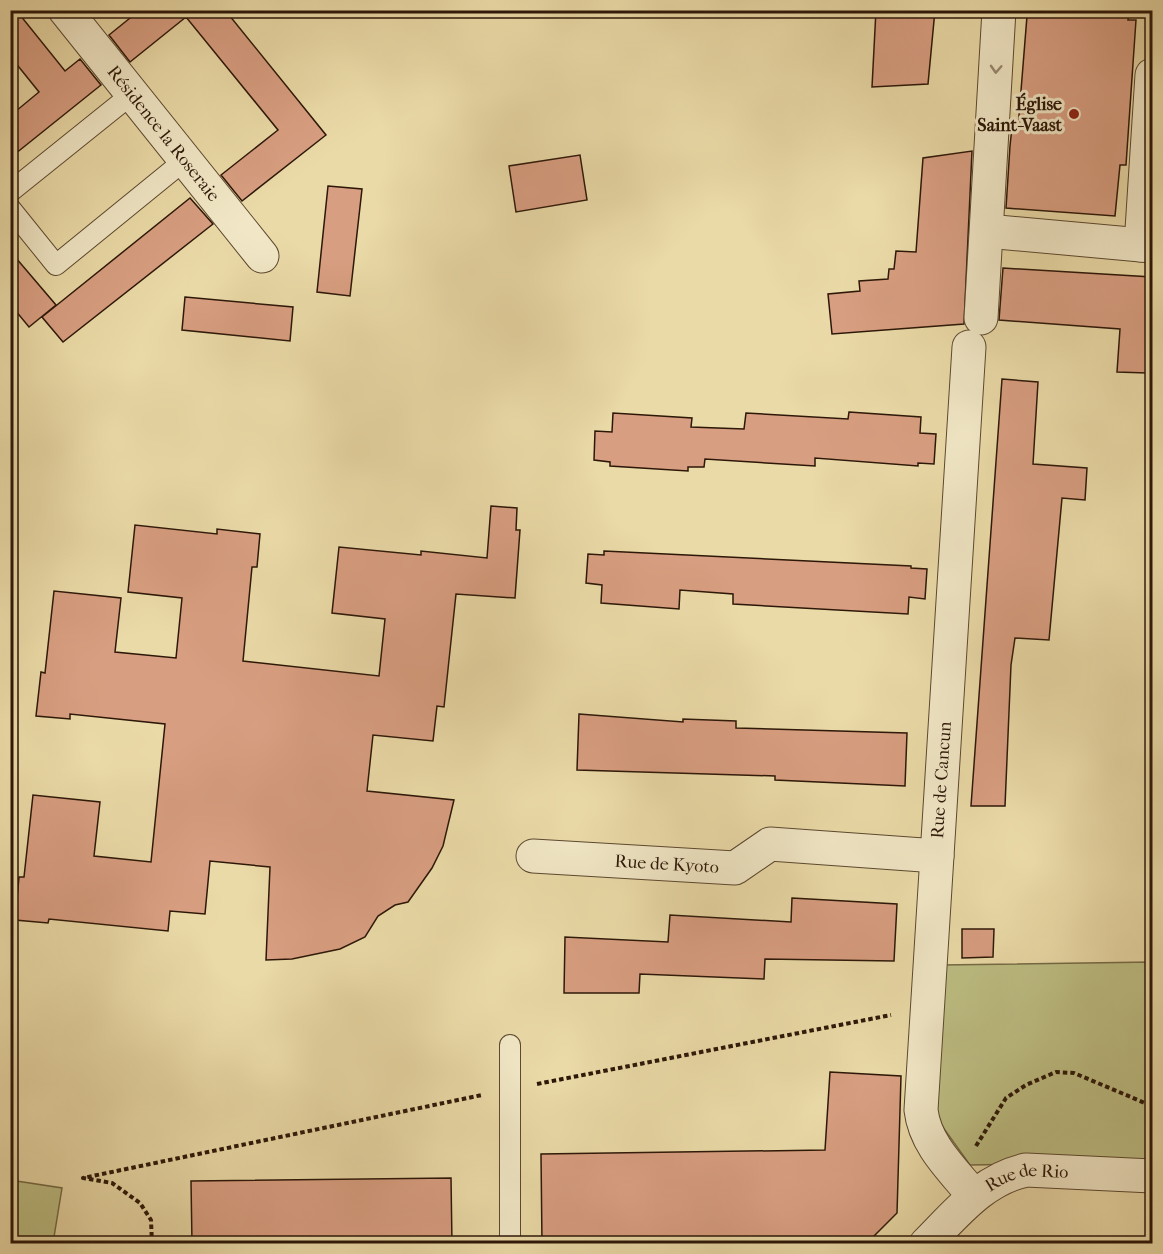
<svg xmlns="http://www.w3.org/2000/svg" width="1163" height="1254" font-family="'IM FELL French Canon',serif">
<rect width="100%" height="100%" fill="#eadaa7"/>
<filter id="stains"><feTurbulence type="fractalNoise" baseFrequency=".00333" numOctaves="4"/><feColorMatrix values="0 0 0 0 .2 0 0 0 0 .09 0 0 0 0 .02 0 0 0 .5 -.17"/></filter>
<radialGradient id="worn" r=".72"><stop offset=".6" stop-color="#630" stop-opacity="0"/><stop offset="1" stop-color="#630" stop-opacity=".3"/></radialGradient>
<!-- green -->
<path fill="#bdbe83" stroke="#746a46" stroke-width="1.5" d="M 1152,962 L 1152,1162 L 970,1165 L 937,1119 L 941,965 Z
M 10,1180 L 62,1188 L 53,1243 L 11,1243 Z"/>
<!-- building -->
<path fill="#d89e81" stroke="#2c1708" stroke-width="1.5" d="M 10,10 L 16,10 L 65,71 L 80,59 L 101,85 L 10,158 L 10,116 L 39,92 L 10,56 Z
M 140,10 L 225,10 L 326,135 L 242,201 L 221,175 L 278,130 L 186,17 L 130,62 L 109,35 Z
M 876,10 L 935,10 L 928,84 L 872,87 Z
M 1034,10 L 1129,10 L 1128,20 L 1136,20 L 1126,165 L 1120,165 L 1115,216 L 1006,208 L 1010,146 L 1012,127 L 1018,128 L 1027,16 L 1033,16 Z
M 972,151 L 964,324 L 832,334 L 828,294 L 860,291 L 859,281 L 888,279 L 889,269 L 894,269 L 896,251 L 916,252 L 923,158 Z
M 580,155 L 587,200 L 516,212 L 509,166 Z
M 328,186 L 362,189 L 350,296 L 317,292 Z
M 190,198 L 213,224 L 63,342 L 42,317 Z
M 10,251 L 56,305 L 29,327 L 10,304 Z
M 1003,268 L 1152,277 L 1152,323 L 1147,373 L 1117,372 L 1120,329 L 999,320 Z
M 185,297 L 293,307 L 290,341 L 182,330 Z
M 1002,379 L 1038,382 L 1033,464 L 1087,468 L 1085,500 L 1062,498 L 1049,640 L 1015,638 L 1011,665 L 1005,806 L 971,806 Z
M 849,412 L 921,417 L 920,433 L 936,434 L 934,464 L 918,463 L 918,466 L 815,458 L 815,466 L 705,459 L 704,467 L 688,467 L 688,471 L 610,466 L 610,462 L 594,460 L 595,431 L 612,432 L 613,413 L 692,418 L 691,427 L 744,429 L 746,413 L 848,419 Z
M 491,506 L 517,508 L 516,530 L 520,530 L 515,598 L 456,594 L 444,707 L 437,706 L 433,741 L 373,735 L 367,791 L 454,800 L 443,846 L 432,868 L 408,902 L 395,905 L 378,916 L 365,937 L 340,949 L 292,959 L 266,960 L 270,867 L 210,861 L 205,914 L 170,911 L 168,931 L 49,919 L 48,923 L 15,920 L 19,877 L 24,877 L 33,795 L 100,802 L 94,856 L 151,862 L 165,724 L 70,714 L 70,719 L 36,716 L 41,672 L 45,673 L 54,591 L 121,598 L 115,652 L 176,658 L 182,598 L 128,592 L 135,525 L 217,534 L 217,529 L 260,534 L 257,567 L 252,567 L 243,661 L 379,676 L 385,619 L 332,613 L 339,547 L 421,555 L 421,551 L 487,558 Z
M 604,551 L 911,566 L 911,568 L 927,569 L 925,599 L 909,597 L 908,614 L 733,604 L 733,594 L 680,590 L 679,609 L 601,603 L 602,585 L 586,583 L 588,554 L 604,555 Z
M 579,714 L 683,722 L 683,719 L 736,721 L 736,728 L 907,733 L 905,786 L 775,780 L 775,776 L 577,770 Z
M 792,898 L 897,904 L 894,961 L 765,959 L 764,979 L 640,974 L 639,993 L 564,993 L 565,937 L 668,942 L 670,915 L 791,922 Z
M 962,929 L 994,929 L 993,957 L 962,958 Z
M 830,1072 L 901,1076 L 897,1213 L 866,1244 L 731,1244 L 731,1238 L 667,1239 L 667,1244 L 542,1244 L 541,1154 L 825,1150 Z
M 451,1178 L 452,1244 L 192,1244 L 191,1181 Z"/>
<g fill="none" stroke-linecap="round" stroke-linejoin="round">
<!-- service casing -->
<g stroke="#5c4830" stroke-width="22">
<path id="service" d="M 10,192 L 132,94
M 10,208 L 56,265 L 185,160
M 510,1045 L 510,1244"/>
</g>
<!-- minor casing -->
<g stroke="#5c4830" stroke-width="35">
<g id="minor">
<path id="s1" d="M 65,10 L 262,256"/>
<path d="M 987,231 L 1152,246"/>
<path d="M 1141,245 L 1152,75"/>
<path d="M 981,318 L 999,10"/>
<path d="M 969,347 L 921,1110 C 925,1145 953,1170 974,1196"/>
<path id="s2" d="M 533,856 L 735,868 L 770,844 L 937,856"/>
<path id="s3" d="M 926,1244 C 956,1214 983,1179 1026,1170 L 1152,1176"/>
</g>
</g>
<!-- path -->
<path stroke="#2c1708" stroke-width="4" stroke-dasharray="4.5 3" stroke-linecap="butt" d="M 537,1084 L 891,1015
M 976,1146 L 1006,1098 L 1026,1085 L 1056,1072 L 1074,1073 L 1152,1106
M 152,1244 L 151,1220 L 140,1203 L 112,1183 L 83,1178 L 482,1095"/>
<!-- service -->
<use href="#service" stroke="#f1e7c6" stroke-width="20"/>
<!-- minor -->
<use href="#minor" stroke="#f1e7c6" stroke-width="33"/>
</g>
<!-- one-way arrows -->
<defs><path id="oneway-chevron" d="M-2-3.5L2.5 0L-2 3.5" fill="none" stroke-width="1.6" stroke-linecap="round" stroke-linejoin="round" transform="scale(1.5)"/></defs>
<use stroke="#988970" href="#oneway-chevron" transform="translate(996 69) rotate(93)"/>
<!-- markers -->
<circle fill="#8f2418" stroke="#f1e7c6" stroke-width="2" cx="1074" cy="114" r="6"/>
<g text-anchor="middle" stroke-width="6" stroke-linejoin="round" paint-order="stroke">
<!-- poi labels -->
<g font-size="18" font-weight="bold" fill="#2c1708" stroke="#f1e7c6" text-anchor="end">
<text x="1062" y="110">Église<tspan x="1062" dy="21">Saint-Vaast</tspan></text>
</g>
<!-- street labels -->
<g font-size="18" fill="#2c1708" stroke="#f1e7c6">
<text dy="6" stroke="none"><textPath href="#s1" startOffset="158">Résidence la Roseraie</textPath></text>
<text transform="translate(941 780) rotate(-86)" y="6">Rue de Cancun</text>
<text dy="6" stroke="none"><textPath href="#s2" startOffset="134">Rue de Kyoto</textPath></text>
<text dy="6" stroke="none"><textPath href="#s3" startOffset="126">Rue de Rio</textPath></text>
</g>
</g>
<!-- margin -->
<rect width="1163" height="1254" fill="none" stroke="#eadaa7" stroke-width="36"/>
<rect x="12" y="12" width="1139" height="1230" fill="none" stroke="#2c1708" stroke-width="3"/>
<rect x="18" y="18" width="1127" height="1218" fill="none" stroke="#2c1708" stroke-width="1.5"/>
<rect width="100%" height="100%" filter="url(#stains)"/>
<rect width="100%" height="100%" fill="url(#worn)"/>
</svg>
